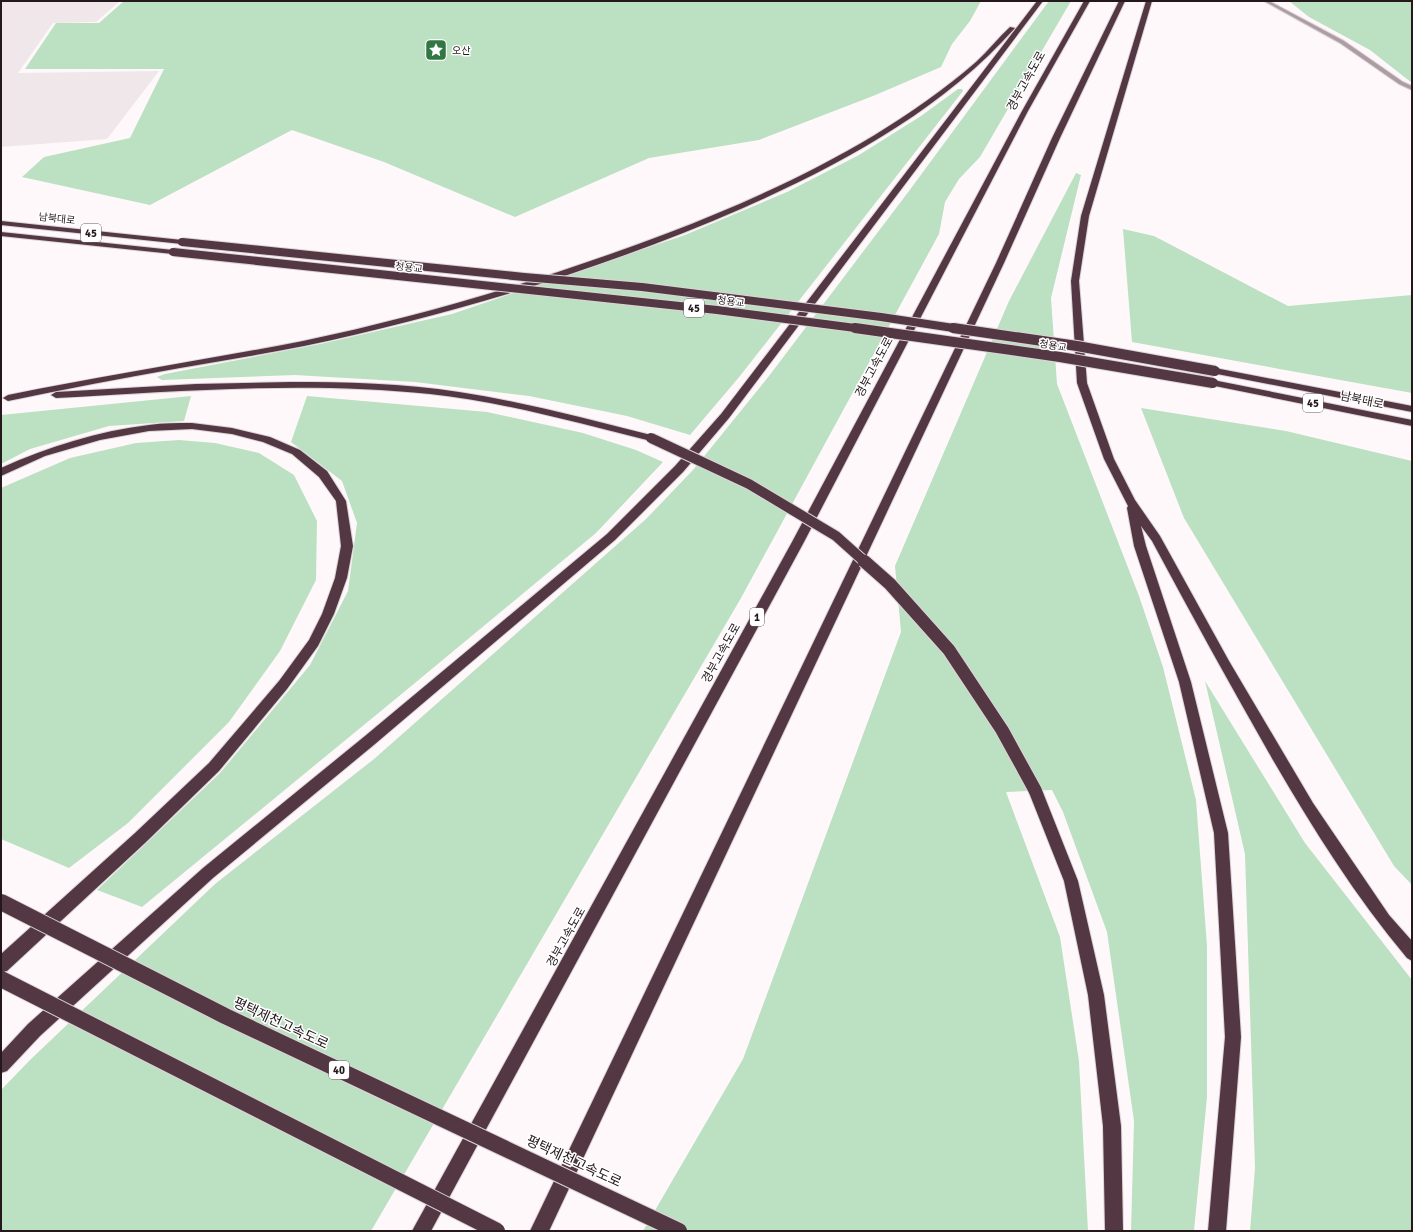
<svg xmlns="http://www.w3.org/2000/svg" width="1413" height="1232" font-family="Signika,'Noto Sans KR',sans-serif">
<rect width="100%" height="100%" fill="#fff8fb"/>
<!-- built -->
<path fill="#f0e7eb" d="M 1,1 L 120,1 L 96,22 L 53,23 L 18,73 L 159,71 L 107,139 L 1,147 Z"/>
<!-- green -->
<path fill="#bce0c2" d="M 124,1 L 981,1 L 970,21 L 952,44 L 941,67 L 873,96 L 759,140 L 649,158 L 515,217 L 384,162 L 292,130 L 150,205 L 22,177 L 44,157 L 130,138 L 164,69 L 25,69 L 56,23 L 99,23 Z
M 1049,1 L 1071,1 L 980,157 L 959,179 L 945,202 L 939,234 L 741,598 L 371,1231 L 1,1231 L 1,1090 L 30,1060 L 215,884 L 374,759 L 646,519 L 693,470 L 769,376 L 909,191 Z
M 1289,1 L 1412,1 L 1412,83 L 1370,50 L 1309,17 Z
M 958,89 L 962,89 L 963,91 L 740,376 L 690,435 L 627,416 L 529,396 L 415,382 L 295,375 L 162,380 L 157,377 L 165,374 L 320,344 L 452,314 L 685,235 L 787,192 L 859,155 L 921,116 Z
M 1076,173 L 1081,175 L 1051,298 L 1057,384 L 1139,596 L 1163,667 L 1196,800 L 1207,946 L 1207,1097 L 1194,1231 L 1131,1231 L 1134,1121 L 1107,932 L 1063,812 L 1052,790 L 1006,792 L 1060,937 L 1079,1061 L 1088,1231 L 643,1231 L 743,1059 L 901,632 L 895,566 L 1009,301 Z
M 1123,229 L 1154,236 L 1288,306 L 1412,295 L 1412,393 L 1132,342 Z
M 191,396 L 184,421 L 109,426 L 30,449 L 1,464 L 1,415 Z
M 307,396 L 487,412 L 583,433 L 636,450 L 663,462 L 596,533 L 398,697 L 142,907 L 97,890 L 220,773 L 310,665 L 348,591 L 357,523 L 342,481 L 291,442 Z
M 1141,408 L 1286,431 L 1412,461 L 1412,885 L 1394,866 L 1184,518 Z
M 179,440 L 215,443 L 259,453 L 294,475 L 317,521 L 316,580 L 280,651 L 229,722 L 128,823 L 69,868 L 1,839 L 1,488 L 70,458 L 136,443 Z
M 1205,681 L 1305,843 L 1412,980 L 1412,1231 L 1250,1231 L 1255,1168 L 1245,854 Z"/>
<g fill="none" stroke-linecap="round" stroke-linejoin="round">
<!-- street casing -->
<g stroke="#dcd4d7" stroke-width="2">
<path id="street" d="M 1264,1 L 1269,1 L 1344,41 L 1403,82 L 1412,86 L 1412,90 L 1399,84 L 1340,43 Z"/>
</g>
<!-- highway casing -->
<g stroke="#dcd4d7" stroke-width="2">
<path id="highway" d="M 1037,1 L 1043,1 L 729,418 L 683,472 L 615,540 L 375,744 L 213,878 L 40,1036 L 7,1071 L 1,1073 L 1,1053 L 28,1024 L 203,868 L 365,736 L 607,534 L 675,466 L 721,414 Z
M 1084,1 L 1090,1 L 1028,111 L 804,542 L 431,1231 L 412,1231 L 792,542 L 1022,111 Z
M 1119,1 L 1125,1 L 1060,138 L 1004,263 L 549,1231 L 530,1231 L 996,263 L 1052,138 Z
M 1146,1 L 1152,1 L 1089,216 L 1079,281 L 1087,383 L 1114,459 L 1135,500 L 1160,536 L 1229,661 L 1313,803 L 1389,915 L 1412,941 L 1412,961 L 1407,958 C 1354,895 1310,824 1269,753 C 1229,683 1190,612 1152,541 L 1141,526 L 1146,546 L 1191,682 L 1228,833 L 1241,1037 L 1226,1231 L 1208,1231 L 1225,1037 L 1214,833 L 1179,682 L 1134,546 L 1127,508 L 1128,506 L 1104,459 L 1077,383 L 1071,281 L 1081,216 Z
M 1010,27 L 1015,28 C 942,110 842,164 743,208 C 603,269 454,314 304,346 C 263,354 222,361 180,368 C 123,378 65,389 8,401 L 3,398 L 8,395 C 106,375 205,360 303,341 C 427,315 549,278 668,233 C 777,191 887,139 976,62 C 988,51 998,38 1010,27 Z
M 1,221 L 182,240 L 186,242 L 182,244 L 1,225 Z
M 1,232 L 173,250 L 177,252 L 173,254 L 1,236 Z
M 1215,368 L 1412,406 L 1412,412 L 1212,373 L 1210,371 L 1212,369 Z
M 1213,380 L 1412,420 L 1412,426 L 1210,385 L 1208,383 L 1210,381 Z
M 290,382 C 346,382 403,383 459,392 C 524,402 587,419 651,435 L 656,438 L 651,441 C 578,423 505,402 430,394 C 306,381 180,391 56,398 L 51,395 L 56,392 L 196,384 Z
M 192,423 L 232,428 L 270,437 L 300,450 L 327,471 L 346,501 L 353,546 L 347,578 L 334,614 L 318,646 L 287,689 L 219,771 L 145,843 L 7,971 L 1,973 L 1,954 L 135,833 L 209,763 L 279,681 L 309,640 L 322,614 L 335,578 L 341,546 L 336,501 L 319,477 L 292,454 L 263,442 L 232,434 L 192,429 L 149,431 L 100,440 L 45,456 L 1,476 L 1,468 C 48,447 98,431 149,425 C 163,423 178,423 192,423 Z
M 1035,784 L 1040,786 L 1042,790 L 1078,881 L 1104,995 L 1121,1126 L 1123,1231 L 1105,1231 L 1103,1126 L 1088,995 L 1064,881 L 1028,790 L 1030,786 Z"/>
</g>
<!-- street -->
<use href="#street" fill="#ac9da3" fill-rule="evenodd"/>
<!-- highway -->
<use href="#highway" fill="#533743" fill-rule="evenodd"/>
<!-- highway-bridge-far3 casing -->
<g stroke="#dcd4d7" stroke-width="10" stroke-linecap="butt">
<path id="highway-bridge-far3" d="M 182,242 L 524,277 L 642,287 L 881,317 L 960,329
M 173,252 L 717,310 L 863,329"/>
</g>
<!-- highway-bridge-far2 casing -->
<g stroke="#dcd4d7" stroke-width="12" stroke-linecap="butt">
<path id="highway-bridge-far2" d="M 855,328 L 1060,357 L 1213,383
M 953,328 L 1077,346 L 1215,371
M 651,438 L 749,484 L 836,536 L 865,562"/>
</g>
<!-- highway-bridge-far1 casing -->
<g stroke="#dcd4d7" stroke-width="15" stroke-linecap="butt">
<path id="highway-bridge-far1" d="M 864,561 L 890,584 L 949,650 L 1002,730 L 1035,790"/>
</g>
<!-- highway-bridge casing -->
<g stroke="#dcd4d7" stroke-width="18" stroke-linecap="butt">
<path id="highway-bridge" d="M 1,902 L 225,1016 L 679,1231
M 1,979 L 497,1231"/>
</g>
<!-- highway-bridge-far3 -->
<use href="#highway-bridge-far3" stroke="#533743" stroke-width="8"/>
<!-- highway-bridge-far2 -->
<use href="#highway-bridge-far2" stroke="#533743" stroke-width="10"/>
<!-- highway-bridge-far1 -->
<use href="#highway-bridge-far1" stroke="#533743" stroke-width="13"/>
<!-- highway-bridge -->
<use href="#highway-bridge" stroke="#533743" stroke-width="16"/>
</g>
<!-- icons -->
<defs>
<g id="sight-square" transform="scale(1.15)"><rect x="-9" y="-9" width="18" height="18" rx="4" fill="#307744" stroke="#fff"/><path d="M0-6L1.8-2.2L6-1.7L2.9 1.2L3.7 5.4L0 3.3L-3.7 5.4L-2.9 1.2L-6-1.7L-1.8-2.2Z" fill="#fff"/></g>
</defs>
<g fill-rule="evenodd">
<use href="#sight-square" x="436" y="50"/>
</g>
<g text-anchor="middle" stroke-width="3" stroke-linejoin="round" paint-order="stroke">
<!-- far-poi labels -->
<g font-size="10" fill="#24181d" stroke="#fff" text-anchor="start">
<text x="452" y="54">오산</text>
</g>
<!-- far-street labels -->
<g font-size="10" fill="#24181d" stroke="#fff">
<text transform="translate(57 218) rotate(6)" y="4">남북대로</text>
<text transform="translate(409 267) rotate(6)" y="4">청용교</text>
<text transform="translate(731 301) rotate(7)" y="4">청용교</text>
<text transform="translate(1053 345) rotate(9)" y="4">청용교</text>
</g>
<!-- shield labels -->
<g fill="#fff" stroke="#665d61" stroke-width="1">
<rect x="81" y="224" width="20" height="18" rx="3"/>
<rect x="684" y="299" width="20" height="18" rx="3"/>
<rect x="1303" y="394" width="20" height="18" rx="3"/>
<rect x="750" y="608" width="14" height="18" rx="3"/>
<rect x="329" y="1061" width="20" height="18" rx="3"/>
</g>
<g font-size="11" font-weight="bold" fill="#24181d">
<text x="91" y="237">45</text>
<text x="694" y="312">45</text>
<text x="1313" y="407">45</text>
<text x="757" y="621">1</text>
<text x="339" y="1074">40</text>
</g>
<!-- street labels -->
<g font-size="12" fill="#24181d" stroke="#fff">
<text transform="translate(1026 81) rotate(-61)" y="4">경부고속도로</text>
<text transform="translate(874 367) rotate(-62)" y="4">경부고속도로</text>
<text transform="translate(1362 400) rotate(12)" y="4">남북대로</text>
<text transform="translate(721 653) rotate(-61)" y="4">경부고속도로</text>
<text transform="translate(566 937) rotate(-61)" y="4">경부고속도로</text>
</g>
<!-- near-street labels -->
<g font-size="14" fill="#24181d" stroke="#fff">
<text transform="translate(281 1023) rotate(25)" y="5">평택제천고속도로</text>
<text transform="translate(574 1161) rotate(25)" y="5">평택제천고속도로</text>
</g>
</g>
<!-- border -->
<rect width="1413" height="1232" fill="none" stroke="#24181d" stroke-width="4"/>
</svg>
